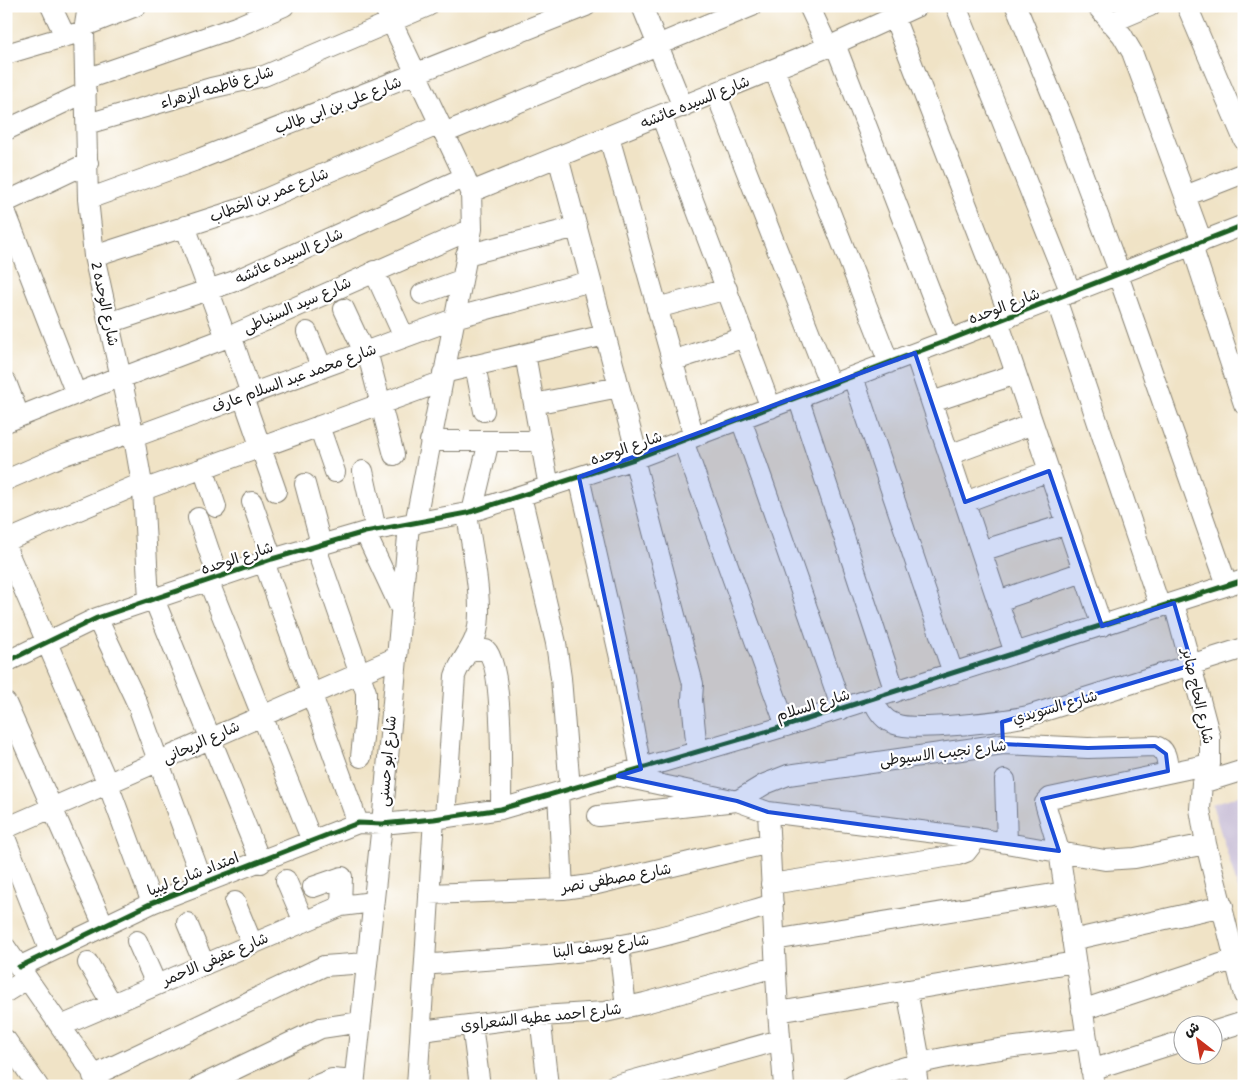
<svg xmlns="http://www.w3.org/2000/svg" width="1250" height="1092" font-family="'Patrick Hand','Playpen Sans Arabic',sans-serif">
<rect width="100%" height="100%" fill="#fff"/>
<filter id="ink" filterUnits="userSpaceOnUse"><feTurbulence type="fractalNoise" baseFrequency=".02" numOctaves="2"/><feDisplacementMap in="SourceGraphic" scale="10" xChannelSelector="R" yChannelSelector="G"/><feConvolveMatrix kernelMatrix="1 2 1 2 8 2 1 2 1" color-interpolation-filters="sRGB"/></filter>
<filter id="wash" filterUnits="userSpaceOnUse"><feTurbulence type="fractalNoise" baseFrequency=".0096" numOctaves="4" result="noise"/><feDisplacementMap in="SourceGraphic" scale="20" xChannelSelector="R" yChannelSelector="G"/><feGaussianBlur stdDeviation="1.12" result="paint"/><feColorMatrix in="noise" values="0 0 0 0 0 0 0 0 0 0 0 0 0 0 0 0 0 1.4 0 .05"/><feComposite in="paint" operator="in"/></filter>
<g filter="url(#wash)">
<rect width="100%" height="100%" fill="#f0e3c6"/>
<!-- industrial -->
<path fill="#c9bfd7" d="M 1244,794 L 1244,908 L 1212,804 Z"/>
</g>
<g filter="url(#ink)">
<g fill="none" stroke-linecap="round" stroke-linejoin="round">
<!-- minor casing -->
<g stroke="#868071" stroke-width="22">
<path id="minor" d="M 51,6 L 65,36
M 88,6 L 84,31 L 88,199 L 94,256 L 133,432 L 143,490 L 149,600
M 384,6 L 465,177 L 471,192 L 472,229 L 415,524
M 642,6 L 683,107
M 809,6 L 828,47
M 956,6 L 1071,293
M 1016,6 L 1064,124 L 1120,274
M 1097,6 L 1122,35 L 1132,52 L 1202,242
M 1187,6 L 1244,140
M 894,17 L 1010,317
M 1110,23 L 1150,6
M 85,26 L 136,6
M 835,44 L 949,340
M 6,54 L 84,31
M 774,69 L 889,363
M 86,79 L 236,27 L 284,6
M 716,93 L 830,385
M 661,115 L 771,408
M 87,124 L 211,88 L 264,76 L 428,6
M 6,130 L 86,92
M 444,133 L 752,6
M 609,137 L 694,437
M 558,157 L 638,458
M 471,192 L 828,47 L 918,6
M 1185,196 L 1244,173
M 88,199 L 194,161 L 586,6
M 6,202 L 88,163
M 6,213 L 76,394
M 185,226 L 226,338
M 1192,246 L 1244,404
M 466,255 L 577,227
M 94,256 L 249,206 L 440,124
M 374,271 L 404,337
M 1118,275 L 1227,585
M 422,294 L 461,280
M 1056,299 L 1160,607
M 657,308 L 727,289
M 344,309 L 364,352
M 454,318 L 591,281
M 998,321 L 1102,626
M 109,323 L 232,282 L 465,177
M 307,332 L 322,368
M 231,335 L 251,394
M 367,351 L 394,455
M 915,353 L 1015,653
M 525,354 L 549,487
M 672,361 L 745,337
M 475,365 L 484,411
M 443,373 L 605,335
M 853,377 L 953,673
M 121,378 L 226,338 L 472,229
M 6,382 L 19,416
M 243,397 L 276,491
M 798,397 L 895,692
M 932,402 L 1016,374
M 534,404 L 619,387
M 741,419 L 842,709
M 6,422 L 121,376
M 319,426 L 335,472
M 134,437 L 454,319
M 430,441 L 541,441
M 683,441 L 786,726
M 949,455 L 1033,424
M 634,459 L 693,684 L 692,700 L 697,751
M 203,468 L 216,507
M 363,471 L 376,530
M 579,477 L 623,671 L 641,769
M 6,480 L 64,455 L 133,432
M 305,484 L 321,544
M 143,490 L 441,382
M 521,496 L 556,643 L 561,678 L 570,789
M 252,502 L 272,559
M 965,502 L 1049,471
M 472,512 L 489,441
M 198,518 L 218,577
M 365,532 L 400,607
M 6,541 L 142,483
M 315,545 L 366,692 L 366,709 L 361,757
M 6,548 L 108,784 L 152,903
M 981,551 L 1067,524
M 264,562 L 358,823
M 208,580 L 312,841
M 154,599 L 261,863
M 998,601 L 1083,572
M 1174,603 L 1210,737 L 1210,764 L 1202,783 L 1200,809 L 1206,844 L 1244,995
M 97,618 L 137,703 L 203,883
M 469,650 L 486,650 C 504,666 501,780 501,809
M 6,662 L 97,618 L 272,559 L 365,532 L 467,513 L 634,459 L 949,340 L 1244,225
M 873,699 C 877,710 883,720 895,724 C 914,732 1005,721 1028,716 L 1244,648
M 6,703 L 104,926
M 620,776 L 737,801 L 768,812 L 977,838 L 1105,860 L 1135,858 L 1206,844
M 1005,780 L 1007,843
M 1202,783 L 1244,770
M 558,793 L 563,889
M 768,812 L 778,1012 L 784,1086
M 598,816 L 737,801 L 765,784 L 788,775 L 1003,744 L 1088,748 L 1155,746 C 1167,749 1167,760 1168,771
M 445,817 L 455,676 C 460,660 473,649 477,632 C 484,601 471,546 467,513
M 6,828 L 397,657
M 6,840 L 50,952
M 286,880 L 304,922
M 771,884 L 958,855 L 966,852 L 977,838
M 313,887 L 342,877 L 341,906
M 429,894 L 563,889 L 597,884 L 770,843
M 235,902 L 252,943
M 187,923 L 204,964
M 774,940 L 1065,892
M 1072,940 L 1223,906
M 137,941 L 156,984
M 619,945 L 626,1008
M 6,948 L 102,1086
M 88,963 L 112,1004
M 425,965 C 494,958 565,957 633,943 C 681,933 727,918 773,904
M 19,967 L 152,903 L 358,823 L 382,824 L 434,819 L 501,809 L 786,726 L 1244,580
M 907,990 L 919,1056 L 915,1063 L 918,1086
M 6,992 L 27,979
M 1082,1010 L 1236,959
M 778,1012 L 1075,962
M 540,1016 L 548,1086
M 472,1025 L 480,1086
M 61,1026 L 341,906 L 373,902
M 421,1031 L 540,1016 L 605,1012 L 645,1003 L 775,967
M 1212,1032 L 1244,1022
M 6,1040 L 38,1086
M 1091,1070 L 1182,1041
M 93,1076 L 324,966 L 366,963
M 200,1086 L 321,1028 L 361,1022
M 315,1086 L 332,1079 L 355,1081
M 354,1086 L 382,824 L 409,525
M 417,1086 L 434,819
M 613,1086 L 780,1040
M 852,1086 C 925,1053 1008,1049 1086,1038
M 1094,1086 L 1059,851 L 1045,803 L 1050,798 L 1210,764"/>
</g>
<!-- minor -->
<use href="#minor" stroke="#fff" stroke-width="20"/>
<!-- cycleway casing -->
<g stroke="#fff" stroke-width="8">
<path id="cycleway" d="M 6,662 L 97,618 L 272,559 L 365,532 L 467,513 L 634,459 L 949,340 L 1244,225
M 19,967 L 152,903 L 358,823 L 382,824 L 434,819 L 501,809 L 786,726 L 1244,580"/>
</g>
<!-- cycleway -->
<use href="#cycleway" stroke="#1b5e20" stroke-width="5"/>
</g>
</g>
<!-- marked area -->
<path fill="#1d4ed8" fill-opacity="0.2" stroke="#1d4ed8" stroke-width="4" stroke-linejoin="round" d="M 915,353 L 965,502 L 1049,471 L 1102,626 L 1174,603 L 1192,665 L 1002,722 L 1003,744 L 1088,748 L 1155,746 L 1166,754 L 1168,771 L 1042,799 L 1059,851 L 768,812 L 737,801 L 618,776 L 641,769 L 579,477 Z"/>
<g text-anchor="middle" stroke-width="4.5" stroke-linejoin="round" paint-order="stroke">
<!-- street labels -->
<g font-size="15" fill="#1c1c1c" stroke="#fff">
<text transform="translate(217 87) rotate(-16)" y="5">شارع فاطمه الزهراء</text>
<text transform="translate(695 102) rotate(-22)" y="5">شارع السيده عائشه</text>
<text transform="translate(338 105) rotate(-21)" y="5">شارع على بن ابى طالب</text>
<text transform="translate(269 195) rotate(-21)" y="5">شارع عمر بن الخطاب</text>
<text transform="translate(289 256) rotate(-24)" y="5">شارع السيده عائشه</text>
<text transform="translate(105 304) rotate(78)" y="5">شارع الوحده 2</text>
<text transform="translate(297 305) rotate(-24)" y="5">شارع سيد السنباطى</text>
<text transform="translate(1004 306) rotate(-21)" y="5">شارع الوحده</text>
<text transform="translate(294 378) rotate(-20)" y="5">شارع محمد عبد السلام عارف</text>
<text transform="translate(626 448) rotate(-19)" y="5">شارع الوحده</text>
<text transform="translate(237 558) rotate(-18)" y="5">شارع الوحده</text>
<text transform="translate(1198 696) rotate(77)" y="5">شارع الحاج صابر</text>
<text transform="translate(813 705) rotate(-17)" y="5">شارع السلام</text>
<text transform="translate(1055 707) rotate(-16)" y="5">شارع السويدي</text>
<text transform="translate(201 742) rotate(-24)" y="5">شارع الريحانى</text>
<text transform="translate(943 753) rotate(-7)" y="5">شارع نجيب الاسيوطى</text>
<text transform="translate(387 761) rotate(-85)" y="5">شارع ابو حسنى</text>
<text transform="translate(193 874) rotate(-21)" y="5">امتداد شارع ليبيا</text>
<text transform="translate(616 878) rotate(-10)" y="5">شارع مصطفى نصر</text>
<text transform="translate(601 946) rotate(-8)" y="5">شارع يوسف البنا</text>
<text transform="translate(215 959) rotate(-23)" y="5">شارع عفيفى الاحمر</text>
<text transform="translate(541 1017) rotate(-6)" y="5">شارع احمد عطيه الشعراوى</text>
</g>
</g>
<!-- margin -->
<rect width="1250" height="1092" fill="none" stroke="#fff" stroke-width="25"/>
<!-- north arrow -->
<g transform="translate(1198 1040) rotate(329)"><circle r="24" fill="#ffffff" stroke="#a4a4a4"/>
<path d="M0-4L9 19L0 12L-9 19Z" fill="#c8321e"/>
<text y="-8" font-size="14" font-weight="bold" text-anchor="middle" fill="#1c1c1c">ش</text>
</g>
</svg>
